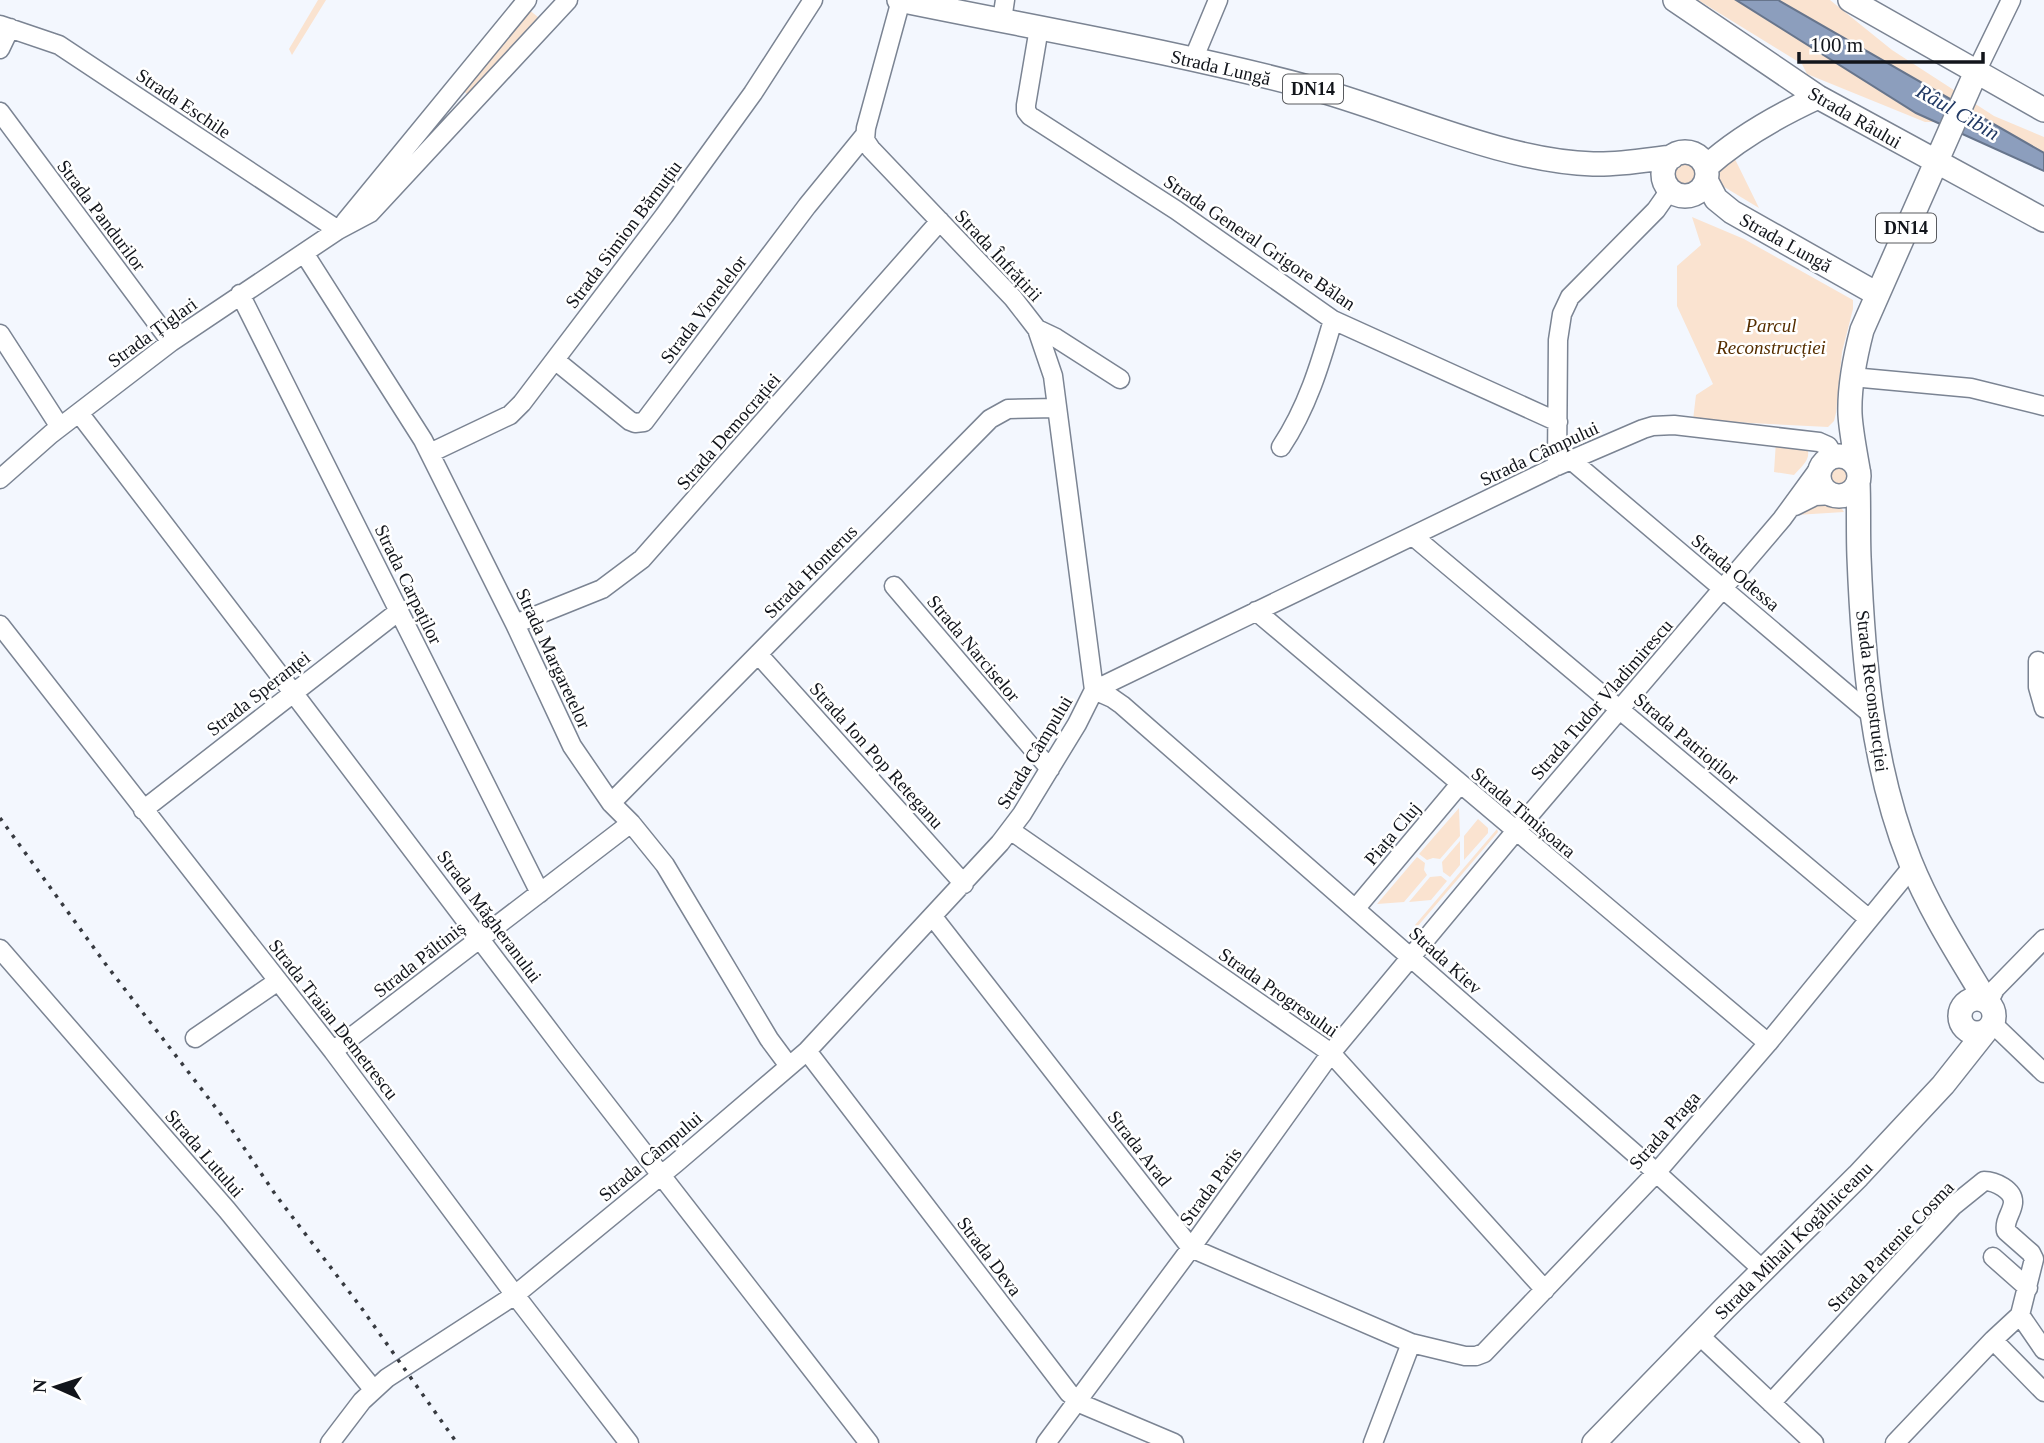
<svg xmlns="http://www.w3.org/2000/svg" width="2044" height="1443" font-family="'Times New Roman',serif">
<rect width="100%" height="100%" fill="#f3f7fe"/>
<!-- green -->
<path fill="#fae3d0" d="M 318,0 L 326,0 L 292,55 L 289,49 Z
M 1698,0 L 1830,0 L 1892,50 L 1994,116 L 2044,137 L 2044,153 L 1991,122 L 1925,122 L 1807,74 L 1802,64 Z
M 528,9 L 543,21 L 473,99 L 461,89 Z
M 1732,153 L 1759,208 L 1716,182 L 1714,164 Z
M1673 177a13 13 0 1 1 26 0a13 13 0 1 1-26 0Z
M 1692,217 L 1744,239 L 1853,300 L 1853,309 L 1842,352 L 1836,413 L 1834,421 L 1828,427 L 1693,420 L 1696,395 L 1713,384 L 1677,306 L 1677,266 L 1701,245 Z
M 1776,441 L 1807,448 C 1812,459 1801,467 1794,475 L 1774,472 Z
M1827 478a11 11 0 1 1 22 0a11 11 0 1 1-22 0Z
M 1830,501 L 1840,506 L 1844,512 L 1796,515 L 1804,507 Z
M 1459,808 L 1460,836 L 1440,859 L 1433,858 L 1427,860 L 1419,854 Z
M 1478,819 L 1488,828 L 1488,833 L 1464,860 L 1464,836 Z
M 1497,829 L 1498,832 L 1417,927 L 1415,925 Z
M 1460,841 L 1460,865 L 1450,877 L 1443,872 L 1442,862 Z
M 1417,857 L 1425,863 L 1424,870 L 1427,875 L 1404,902 L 1377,904 Z
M 1441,876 L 1447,881 L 1431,900 L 1409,902 L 1430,877 Z"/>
<!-- water -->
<path fill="#8c9ebd" stroke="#67758c" stroke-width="2" d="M 1736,0 L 1778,0 L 2044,153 L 2044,171 L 1916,113 Z"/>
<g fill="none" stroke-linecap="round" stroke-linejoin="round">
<!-- minor casing -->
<g stroke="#7b8493" stroke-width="21">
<path id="minor" d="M 901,0 L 866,128 L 865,140 L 871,149 L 1013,298 L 1037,329 L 1053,376 L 1094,690 L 1112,698 L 1122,705 L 1649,1166 L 1764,1271
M 1002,20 L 1005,0
M 0,25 L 59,45 L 338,230
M 1039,28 L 1026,105 L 1026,111 L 1030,116 L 1176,210 L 1333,320 L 1558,422
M 0,49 L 10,28
M 1193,60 L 1218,0
M 1976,72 L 2011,0
M 0,112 L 171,342
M 345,222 L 527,0
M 304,253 L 423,440 L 515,624 L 572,746 L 611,803 L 631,823 L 665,865 L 769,1039 L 789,1066
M 240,294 L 540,893
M 1037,329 L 1056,338 L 1120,379
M 0,334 L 60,427
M 555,360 L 630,421 L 635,423 L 644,422 L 807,206 L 865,135
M 1852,377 L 1971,388 L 2044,406
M 79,413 L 301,703 L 567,1054 L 869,1443
M 1281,447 C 1307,408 1320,365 1333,320
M 430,453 L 510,415 L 522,403 L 664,216 L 753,93 L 813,0
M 1571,460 L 1873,716
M 1557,466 L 1558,340 L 1562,314 L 1570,297 L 1656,210 L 1670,190
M 0,479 L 51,434 L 171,342 L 338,230 L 370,213 L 568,0
M 1795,506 L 1815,496 L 1834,495
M 1413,536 L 1869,919
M 894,586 L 1050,769
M 1256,611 L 1768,1043
M 515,624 L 602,589 L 642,559 L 940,221
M 0,625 L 333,1051 L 515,1295 L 629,1443
M 758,654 L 964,884
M 2038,661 L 2038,687 L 2044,708
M 611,803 L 990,419 L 1008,409 L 1057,408
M 143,810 L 399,611
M 1010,830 L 1331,1053 L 1545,1290
M 1356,908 L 1460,784
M 933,917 L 1191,1248 L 1411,1343 L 1465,1356 L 1476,1356 L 1484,1353 L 1656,1173 L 1768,1043 L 1912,867
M 0,949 L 227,1210 L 373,1389
M 1988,1003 L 1995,989 L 2044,939
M 1993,1024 L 2044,1073
M 195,1038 L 278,981
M 333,1051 L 631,823
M 807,1051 L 1069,1393 L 1084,1405 L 1174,1443
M 1993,1257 L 2028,1288
M 1699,1335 L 1814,1443
M 1993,1340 L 2020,1315
M 1771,1403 L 1953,1206 L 1984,1181 C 1995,1181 2014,1190 2013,1203 C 2012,1213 2004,1220 2006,1231 L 2031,1253 L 2034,1259 L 2020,1315 L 2044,1350
M 330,1443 L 362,1401 L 387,1378 L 515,1295 L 676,1163 L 807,1051 L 1000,843 L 1022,814 L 1077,724 L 1094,690 L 1557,466 L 1643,429 L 1653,426 L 1674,425 L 1819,442 L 1828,446 L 1834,456
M 1046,1443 L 1191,1248 L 1331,1053 L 1515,832 L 1782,519 L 1820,467
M 1373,1443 L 1411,1343
M 1895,1443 L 1993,1340 L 2044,1392"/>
</g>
<!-- major casing -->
<g stroke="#7b8493" stroke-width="26">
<path id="major" d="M 899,0 C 1035,28 1173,51 1308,87 C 1397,111 1501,161 1593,164 C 1620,165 1646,160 1672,157
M 1675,0 L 1818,97 L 2044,220
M 1850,0 L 2044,110
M1663 174a22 22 0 1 1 44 0a22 22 0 1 1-44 0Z
M 1706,167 C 1738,138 1779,115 1818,97
M 1706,180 L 1716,199 L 1732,212 L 1877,294
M1819 476a20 20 0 1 1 40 0a20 20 0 1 1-40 0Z
M 1858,469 C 1855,451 1851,432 1850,414 C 1849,385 1855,357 1862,330 L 1976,72
M 1858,482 C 1859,507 1858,532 1859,557 C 1863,659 1872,766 1910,861 C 1930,911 1960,957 1987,1002
M1960 1016a17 17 0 1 1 34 0a17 17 0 1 1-34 0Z
M 1594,1443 L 1725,1308 L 1858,1176 L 1943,1085 L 1985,1032"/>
</g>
<!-- minor -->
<use href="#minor" stroke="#fff" stroke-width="18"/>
<!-- major -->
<use href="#major" stroke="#fff" stroke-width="23"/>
<!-- rail -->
<path stroke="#373a40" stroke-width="3.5" stroke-dasharray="3.5 7" stroke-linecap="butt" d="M 0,818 L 107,966 L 226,1121 L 275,1194 L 360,1306 L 457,1443"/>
</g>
<g text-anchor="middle" stroke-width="5" stroke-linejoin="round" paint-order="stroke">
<!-- shield labels -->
<g fill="#fff" stroke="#595b5f" stroke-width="2">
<rect x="1283" y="74.5" width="60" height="29" rx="5"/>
<rect x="1876" y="213.5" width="60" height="29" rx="5"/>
</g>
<g font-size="18" font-weight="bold" fill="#12151b">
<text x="1313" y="95">DN14</text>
<text x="1906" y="234">DN14</text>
</g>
<!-- street labels -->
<g font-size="19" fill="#12151b" stroke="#fff">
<text transform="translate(1221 67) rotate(13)" y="7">Strada Lungă</text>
<text transform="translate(184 103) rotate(34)" y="7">Strada Eschile</text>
<text transform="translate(1855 117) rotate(30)" y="7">Strada Râului</text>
<text transform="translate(102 215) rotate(53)" y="7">Strada Pandurilor</text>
<text transform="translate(623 234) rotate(-53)" y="7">Strada Simion Bărnuțiu</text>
<text transform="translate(1260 242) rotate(34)" y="7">Strada General Grigore Bălan</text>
<text transform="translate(1786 242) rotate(29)" y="7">Strada Lungă</text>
<text transform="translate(999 255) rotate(47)" y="7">Strada Înfrățirii</text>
<text transform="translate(703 309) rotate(-53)" y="7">Strada Viorelelor</text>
<text transform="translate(152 332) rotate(-36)" y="7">Strada Țiglari</text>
<text transform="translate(728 431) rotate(-49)" y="7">Strada Democrației</text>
<text transform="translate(1539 453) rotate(-25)" y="7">Strada Câmpului</text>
<text transform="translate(810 571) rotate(-45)" y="7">Strada Honterus</text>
<text transform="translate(1736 572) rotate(40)" y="7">Strada Odessa</text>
<text transform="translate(409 584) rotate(64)" y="7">Strada Carpaților</text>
<text transform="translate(974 648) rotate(50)" y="7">Strada Narciselor</text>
<text transform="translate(554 658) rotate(65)" y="7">Strada Margaretelor</text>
<text transform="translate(1873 691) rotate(83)" y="7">Strada Reconstrucției</text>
<text transform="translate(258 693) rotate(-38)" y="7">Strada Speranței</text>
<text transform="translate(1601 699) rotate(-49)" y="7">Strada Tudor Vladimirescu</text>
<text transform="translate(1687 738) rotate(40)" y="7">Strada Patrioților</text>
<text transform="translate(1034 752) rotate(-59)" y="7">Strada Câmpului</text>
<text transform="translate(877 755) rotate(48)" y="7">Strada Ion Pop Reteganu</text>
<text transform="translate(1524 812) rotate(40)" y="7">Strada Timișoara</text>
<text transform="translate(1392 833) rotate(-50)" y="7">Piața Cluj</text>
<text transform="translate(490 916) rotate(53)" y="7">Strada Măgheranului</text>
<text transform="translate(419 959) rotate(-38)" y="7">Strada Păltiniș</text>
<text transform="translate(1446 960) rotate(42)" y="7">Strada Kiev</text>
<text transform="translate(1279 992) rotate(35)" y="7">Strada Progresului</text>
<text transform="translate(334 1019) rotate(52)" y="7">Strada Traian Demetrescu</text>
<text transform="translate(1664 1130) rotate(-49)" y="7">Strada Praga</text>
<text transform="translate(1140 1148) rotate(52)" y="7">Strada Arad</text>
<text transform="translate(205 1153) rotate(49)" y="7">Strada Lutului</text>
<text transform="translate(650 1156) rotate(-40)" y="7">Strada Câmpului</text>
<text transform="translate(1210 1186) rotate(-54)" y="7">Strada Paris</text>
<text transform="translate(1793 1240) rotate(-45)" y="7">Strada Mihail Kogălniceanu</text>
<text transform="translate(1890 1246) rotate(-46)" y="7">Strada Partenie Cosma</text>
<text transform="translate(990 1256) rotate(53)" y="7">Strada Deva</text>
</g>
<!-- park labels -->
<g font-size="19" font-style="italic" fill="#562e00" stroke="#fff">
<text x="1771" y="332">Parcul<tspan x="1771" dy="22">Reconstrucției</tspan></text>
</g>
<!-- water labels -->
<g font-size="21" font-style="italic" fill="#213964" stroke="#fff">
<text transform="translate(1958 112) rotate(30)" y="7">Râul Cibin</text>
</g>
</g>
<!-- north arrow -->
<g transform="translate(56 1387) rotate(273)" stroke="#ffffff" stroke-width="5" paint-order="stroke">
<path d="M0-5L12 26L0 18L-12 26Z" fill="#12151b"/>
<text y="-10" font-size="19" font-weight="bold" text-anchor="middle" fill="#12151b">N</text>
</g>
<!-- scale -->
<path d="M1799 52v10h184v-10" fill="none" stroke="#12151b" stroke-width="3.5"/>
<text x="1810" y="52" font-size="21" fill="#12151b" stroke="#ffffff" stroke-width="5" paint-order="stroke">100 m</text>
</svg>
